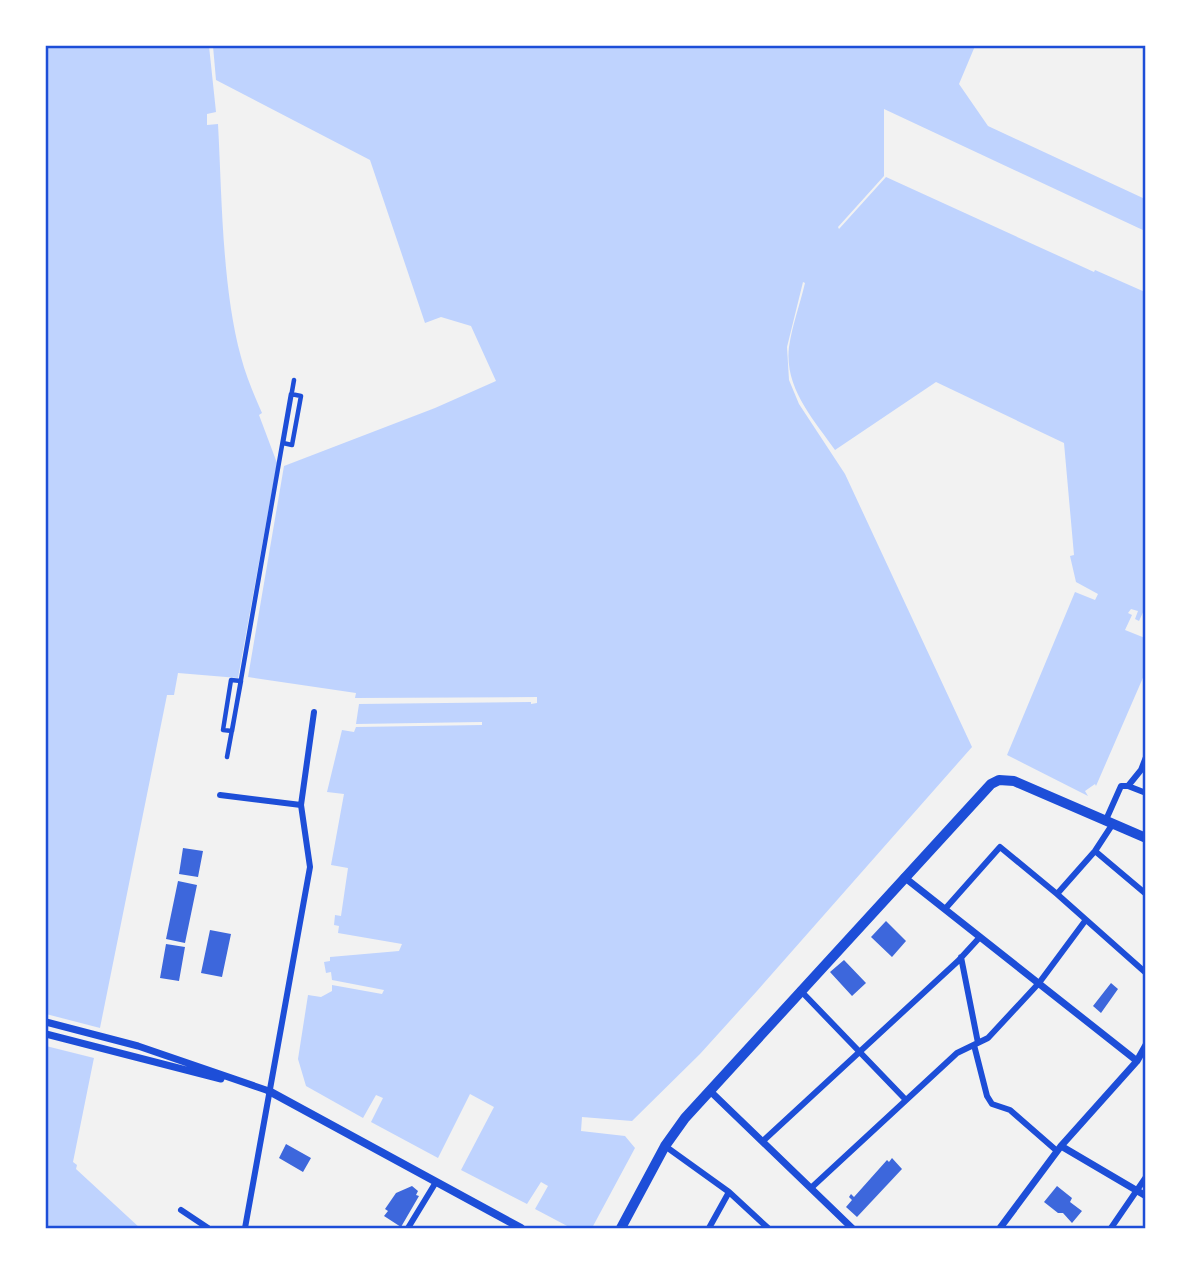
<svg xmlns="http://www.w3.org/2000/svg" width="1191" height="1274" font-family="Manrope,sans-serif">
<rect width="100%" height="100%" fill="#f2f2f2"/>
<!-- water -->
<path fill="#bfd3fe" d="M 46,46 L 209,46 L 216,112 L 207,114 L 207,125 L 218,124 C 222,197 222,288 241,357 C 246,376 254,395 262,413 L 259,415 L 277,463 L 238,678 L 178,673 L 174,695 L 167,695 L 73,1162 L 77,1165 L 76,1169 L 140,1228 L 46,1228 Z
M 213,46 L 975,46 L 959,84 L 988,126 L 1145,199 L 1145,231 L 884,109 L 884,176 L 838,227 L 839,229 L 886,177 L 1094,272 L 1095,270 L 1145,292 L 1145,608 L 1139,621 L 1135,619 L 1138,611 L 1131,609 L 1128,613 L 1132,615 L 1125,630 L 1145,638 L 1145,673 L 1096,786 L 1095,784 L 1085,791 L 1088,796 L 1007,755 L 1075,592 L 1095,600 L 1098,594 L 1076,582 L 1070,556 L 1074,555 L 1064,443 L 936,382 L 835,450 C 814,420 784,388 789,347 C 792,326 800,304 805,283 L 803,282 L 787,347 L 789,380 L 799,404 L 845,474 L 972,747 L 757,991 L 700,1054 L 632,1121 L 582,1117 L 581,1131 L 625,1136 L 635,1148 L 592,1228 L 571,1228 L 535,1209 L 548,1186 L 541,1182 L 527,1204 L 461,1170 L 494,1107 L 470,1094 L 438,1158 L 371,1122 L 383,1098 L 376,1095 L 363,1118 L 306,1086 L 298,1059 L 308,995 L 321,997 L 332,991 L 332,985 L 382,994 L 384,990 L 332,980 L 331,972 L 326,973 L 324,962 L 330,961 L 330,957 L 399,951 L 402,944 L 338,933 L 339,926 L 334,925 L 335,915 L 341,916 L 348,868 L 331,865 L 344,794 L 327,792 L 342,730 L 354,732 L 356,727 L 482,725 L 482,722 L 356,724 L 359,704 L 531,702 L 531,704 L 537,703 L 537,697 L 355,698 L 356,693 L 248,677 L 284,466 L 435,408 L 496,381 L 471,326 L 441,317 L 425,323 L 370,160 L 216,80 Z"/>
<!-- pier -->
<path fill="#f2f2f2" d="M 46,1014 L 104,1029 L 98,1059 L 46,1046 Z"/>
<!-- building -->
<path fill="#3d67dc" d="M 183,848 L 203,851 L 198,877 L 179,874 Z
M 178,881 L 197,885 L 185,943 L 166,939 Z
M 886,921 L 906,941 L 892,957 L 871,937 Z
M 210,930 L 231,934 L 222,977 L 201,973 Z
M 166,944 L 185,947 L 179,981 L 160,978 Z
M 844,960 L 866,983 L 852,996 L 830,972 Z
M 1111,983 L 1118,989 L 1101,1013 L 1093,1006 Z
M 286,1144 L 311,1158 L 303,1172 L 279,1158 Z
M 892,1158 L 902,1169 L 857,1217 L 846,1207 L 852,1200 L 849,1197 L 851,1194 L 854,1197 L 887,1160 L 889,1162 Z
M 412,1186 L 418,1191 L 416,1195 L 419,1196 L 401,1227 L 384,1216 L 388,1211 L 385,1209 L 396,1193 Z
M 1057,1186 L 1072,1198 L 1070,1202 L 1082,1211 L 1072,1223 L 1063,1213 L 1058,1213 L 1044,1202 Z"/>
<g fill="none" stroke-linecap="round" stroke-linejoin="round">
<!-- pedestrian -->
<path stroke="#1d4ed8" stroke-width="4.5" d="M 227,757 L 241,681 L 231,680 L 223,730 L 232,731 L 291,394 L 301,396 L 292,445 L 283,443 L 294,380"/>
<!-- minor -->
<path stroke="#1d4ed8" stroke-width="6" d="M 1128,786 L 1146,793
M 220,795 L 301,805
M 1105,822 L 1121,786 L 1128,786 L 1141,770 L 1146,757
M 1095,851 L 1146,894
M 1057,894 L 1095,851 L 1112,825
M 945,909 L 1000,847 L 1057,894 L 1146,973
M 961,957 L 978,1043
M 800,990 L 905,1099
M 974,1045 L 987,1096 L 992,1104 L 1010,1110 L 1057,1151
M 763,1141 L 958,961 L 980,937
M 665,1146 L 729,1192 L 768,1228
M 811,1188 L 957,1053 L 988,1038 L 1039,983 L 1085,921
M 181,1210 L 208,1228
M 245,1228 L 310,867 L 301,805 L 314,712
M 408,1228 L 436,1182
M 709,1228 L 729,1192
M 1111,1228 L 1146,1177"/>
<!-- tertiary -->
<path stroke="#1d4ed8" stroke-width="7" d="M 904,877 L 1137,1061 L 1061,1146 L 1000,1228
M 46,1022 L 138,1046 L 269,1091
M 46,1034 L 221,1079
M 1137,1061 L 1146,1045
M 710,1091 L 852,1228
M 1061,1146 L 1146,1196"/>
<!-- secondary -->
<path stroke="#1d4ed8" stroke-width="8" d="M 269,1091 L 521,1228"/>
<!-- primary -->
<path stroke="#1d4ed8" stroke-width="10" d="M 621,1228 L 665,1146 L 685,1118 L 991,784 L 999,780 L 1014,781 L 1146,838"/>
</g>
<!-- border -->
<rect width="1191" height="1274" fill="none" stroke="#ffffff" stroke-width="94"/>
<rect x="47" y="47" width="1097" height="1180" fill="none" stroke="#1d4ed8" stroke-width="2.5"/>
</svg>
